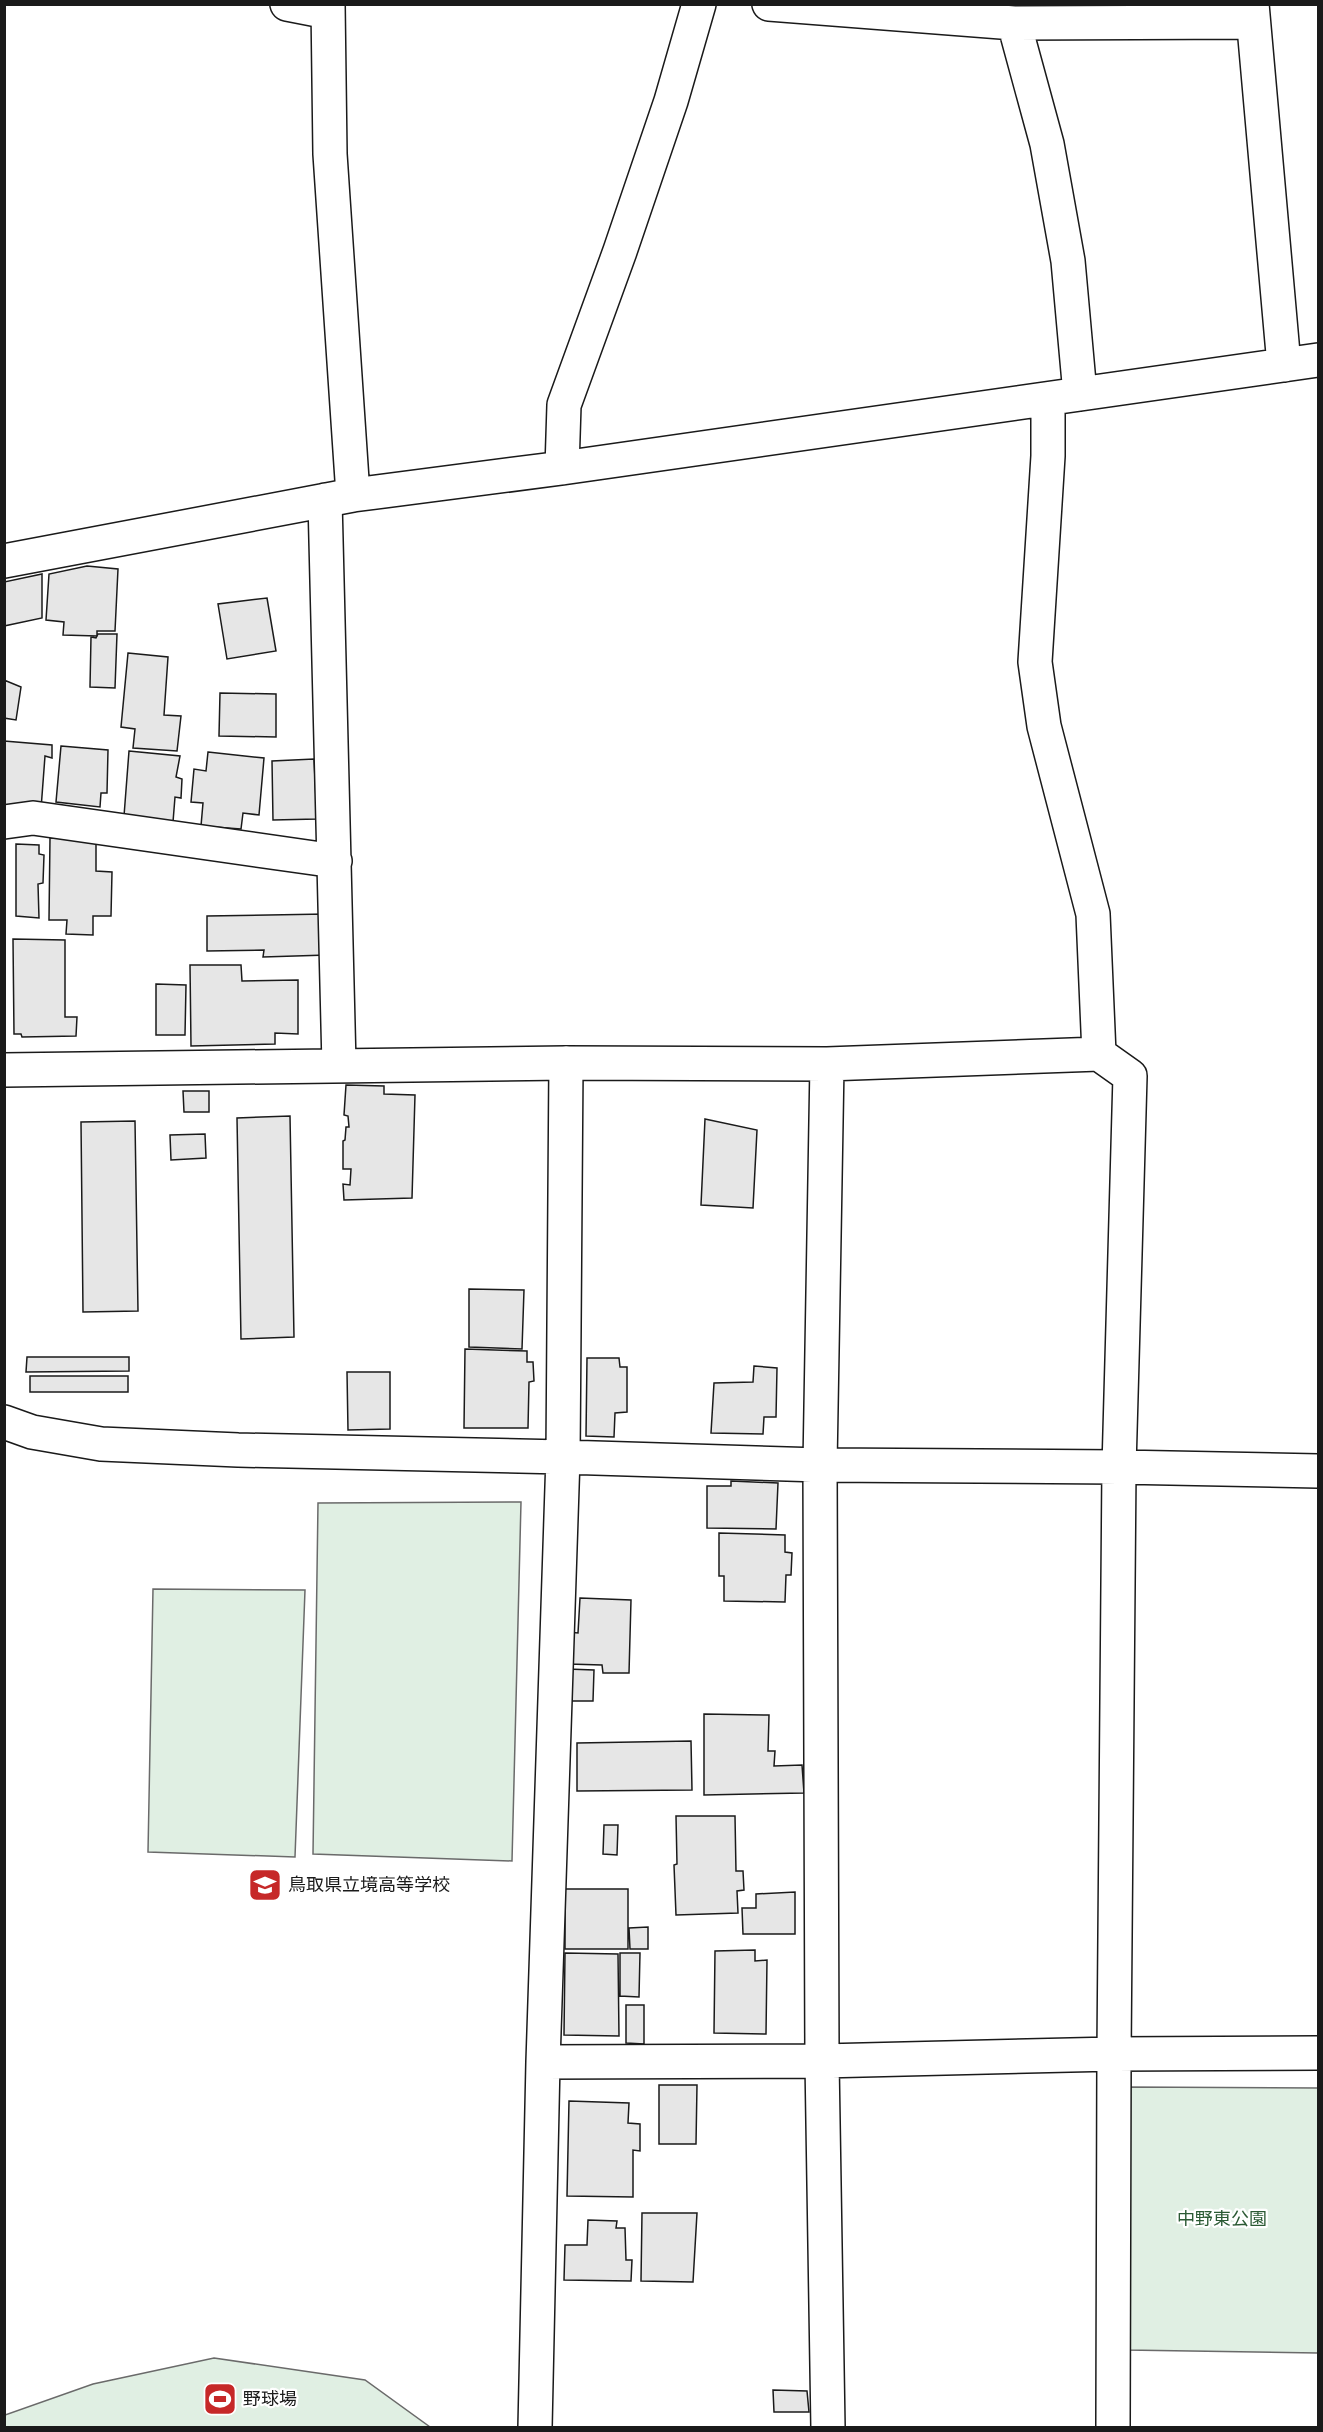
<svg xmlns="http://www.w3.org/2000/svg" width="1323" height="2432" font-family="'PT Sans Narrow','Noto Sans JP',sans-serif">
<rect width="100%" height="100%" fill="#fff"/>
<!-- green -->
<path fill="#e0efe3" stroke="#6a6a6a" stroke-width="1.5" d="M 521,1502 L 512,1861 L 313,1854 L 318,1503 Z
M 153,1589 L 305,1590 L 295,1857 L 148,1852 Z
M 1126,2087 L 1318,2088 L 1318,2353 L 1126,2350 Z
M 214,2358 L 365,2380 L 430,2427 L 5,2427 L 5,2415 L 93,2384 Z"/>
<!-- building -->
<path fill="#e6e6e6" stroke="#1a1a1a" stroke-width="1.5" d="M 87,566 L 118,569 L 115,631 L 97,631 L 97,636 L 63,635 L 64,622 L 46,620 L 49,574 Z
M 42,574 L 42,618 L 4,626 L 4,582 Z
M 267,598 L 276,651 L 227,659 L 218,604 Z
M 98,634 L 117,634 L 115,688 L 90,687 L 91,637 L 96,638 Z
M 128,653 L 168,657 L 164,715 L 181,716 L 177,751 L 133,748 L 135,729 L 121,727 Z
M 4,680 L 21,687 L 16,720 L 4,718 Z
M 220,693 L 276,694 L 276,737 L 219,736 Z
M 4,741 L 52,745 L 52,758 L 45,756 L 41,809 L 4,806 Z
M 61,746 L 108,750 L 107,793 L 101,793 L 100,807 L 56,802 Z
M 129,751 L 180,756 L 176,777 L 182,779 L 181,798 L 175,797 L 173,822 L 124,816 Z
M 208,752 L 264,758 L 259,815 L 243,813 L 241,829 L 201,826 L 203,803 L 191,802 L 194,769 L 206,771 Z
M 314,759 L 317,819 L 273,820 L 272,761 Z
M 50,838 L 96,838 L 96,871 L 112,872 L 111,916 L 93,916 L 93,935 L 66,934 L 67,920 L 49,920 Z
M 16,844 L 39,845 L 39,854 L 44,855 L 43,883 L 38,884 L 39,918 L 16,916 Z
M 326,914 L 327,955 L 263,957 L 264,950 L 207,951 L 207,916 Z
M 13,939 L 65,940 L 65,1017 L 77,1017 L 76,1036 L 22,1037 L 21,1034 L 14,1034 Z
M 190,965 L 241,965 L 242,981 L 298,980 L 298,1034 L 275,1033 L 275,1044 L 191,1046 Z
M 156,984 L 186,985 L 185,1035 L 156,1035 Z
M 346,1085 L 384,1086 L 384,1094 L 415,1095 L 412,1198 L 344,1200 L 343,1184 L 350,1185 L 351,1169 L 343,1169 L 343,1141 L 345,1140 L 346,1127 L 349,1127 L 348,1116 L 344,1115 Z
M 183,1091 L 209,1091 L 209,1112 L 184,1112 Z
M 290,1116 L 294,1337 L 241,1339 L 237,1118 Z
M 705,1119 L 757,1130 L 753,1208 L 701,1205 Z
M 135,1121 L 138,1311 L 83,1312 L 81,1122 Z
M 205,1134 L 206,1158 L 171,1160 L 170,1135 Z
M 469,1289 L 524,1290 L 522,1349 L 469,1347 Z
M 465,1349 L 527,1351 L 527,1362 L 533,1362 L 534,1381 L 529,1382 L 528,1428 L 464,1428 Z
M 27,1357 L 129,1357 L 129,1371 L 26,1372 Z
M 587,1358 L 619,1358 L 620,1367 L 627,1367 L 627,1412 L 615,1413 L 614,1437 L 586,1436 Z
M 754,1366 L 777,1368 L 776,1417 L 764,1417 L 763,1434 L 711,1433 L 714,1383 L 753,1382 Z
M 347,1372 L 390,1372 L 390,1429 L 348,1430 Z
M 30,1376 L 128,1376 L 128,1392 L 30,1392 Z
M 731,1481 L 778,1483 L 776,1529 L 707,1528 L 707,1486 L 731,1486 Z
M 719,1533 L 785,1535 L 785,1552 L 792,1553 L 791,1575 L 786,1575 L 785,1602 L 724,1601 L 724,1576 L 719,1576 Z
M 580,1598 L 631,1600 L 629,1673 L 603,1673 L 602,1665 L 568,1664 L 568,1632 L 578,1633 Z
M 567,1669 L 594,1670 L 593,1701 L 567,1701 Z
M 704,1714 L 769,1715 L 768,1751 L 775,1751 L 774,1766 L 802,1765 L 804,1793 L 704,1795 Z
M 691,1741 L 692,1790 L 577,1791 L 577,1743 Z
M 676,1816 L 735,1816 L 736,1871 L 743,1871 L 744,1890 L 737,1891 L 738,1913 L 676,1915 L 674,1865 L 677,1864 Z
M 604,1825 L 618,1825 L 617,1855 L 603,1854 Z
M 565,1889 L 628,1889 L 628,1949 L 565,1949 Z
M 795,1892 L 795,1934 L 743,1934 L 742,1908 L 756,1908 L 756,1894 Z
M 648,1927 L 648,1949 L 630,1949 L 629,1928 Z
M 755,1950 L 755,1961 L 767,1960 L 766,2034 L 714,2033 L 715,1951 Z
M 565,1953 L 618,1954 L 619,2036 L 564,2035 Z
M 620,1953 L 640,1953 L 639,1997 L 620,1996 Z
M 626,2005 L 644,2005 L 644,2044 L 626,2043 Z
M 659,2085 L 697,2085 L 696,2144 L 659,2144 Z
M 569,2101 L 629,2103 L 628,2123 L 640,2124 L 640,2151 L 633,2150 L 633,2197 L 567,2196 Z
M 642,2213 L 697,2213 L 693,2282 L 641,2281 Z
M 588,2220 L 617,2221 L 616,2228 L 625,2228 L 626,2260 L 632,2260 L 631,2281 L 564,2280 L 565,2245 L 587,2245 Z
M 773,2390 L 807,2391 L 809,2412 L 774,2412 Z"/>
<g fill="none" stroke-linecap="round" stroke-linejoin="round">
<!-- minor casing -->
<g stroke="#1a1a1a" stroke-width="36">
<path id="minor" d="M 287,4 L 328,12
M 328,4 L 330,154 L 353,495
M 769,4 L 1014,23
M 1252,4 L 1284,365
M 1080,394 L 1068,261 L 1047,144 L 1014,23 L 1253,22
M 1048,399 L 1048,456 L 1035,662 L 1044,726 L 1093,914 L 1099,1054
M 562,468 L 564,405 L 620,251 L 671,101 L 699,4
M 325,500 L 339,1065
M 4,561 L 353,495 L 562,468 L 1318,360
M 4,822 L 33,818 L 335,861
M 827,1064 L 820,1465 L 822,2061 L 828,2428
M 4,1070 L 566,1063 L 827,1064 L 1099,1054 L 1130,1076 L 1119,1467 L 1114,2054 L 1113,2428
M 4,1422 L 32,1432 L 101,1444 L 238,1450 L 563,1457 L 820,1465 L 1119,1467 L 1318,1471
M 543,2062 L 822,2061 L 1114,2054 L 1318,2053
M 535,2428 L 543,2062 L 563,1457 L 566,1063"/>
</g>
<!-- minor -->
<use href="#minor" stroke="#fff" stroke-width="33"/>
</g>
<!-- icons -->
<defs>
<g id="school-square" transform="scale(1.725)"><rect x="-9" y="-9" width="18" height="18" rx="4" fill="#c62828" stroke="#fff"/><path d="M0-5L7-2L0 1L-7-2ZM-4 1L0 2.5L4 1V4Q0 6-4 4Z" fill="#fff"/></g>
<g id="stadium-square" transform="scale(1.725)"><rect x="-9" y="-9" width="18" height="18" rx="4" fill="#c62828" stroke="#fff"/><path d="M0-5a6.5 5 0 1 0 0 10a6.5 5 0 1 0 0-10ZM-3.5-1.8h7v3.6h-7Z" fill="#fff"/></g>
</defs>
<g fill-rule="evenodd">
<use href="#school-square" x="265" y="1885"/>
<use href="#stadium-square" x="220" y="2399"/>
</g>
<g text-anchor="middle" stroke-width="4.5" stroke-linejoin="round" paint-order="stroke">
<!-- poi labels -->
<g font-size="18" fill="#1a1a1a" stroke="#fff" text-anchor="start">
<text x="288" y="1891">鳥取県立境高等学校</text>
<text x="243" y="2405">野球場</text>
</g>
<!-- park labels -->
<g font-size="18" fill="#2b5a34" stroke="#fff">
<text x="1222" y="2225">中野東公園</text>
</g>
</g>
<!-- border -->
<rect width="1323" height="2432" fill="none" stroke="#1a1a1a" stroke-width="12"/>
</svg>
